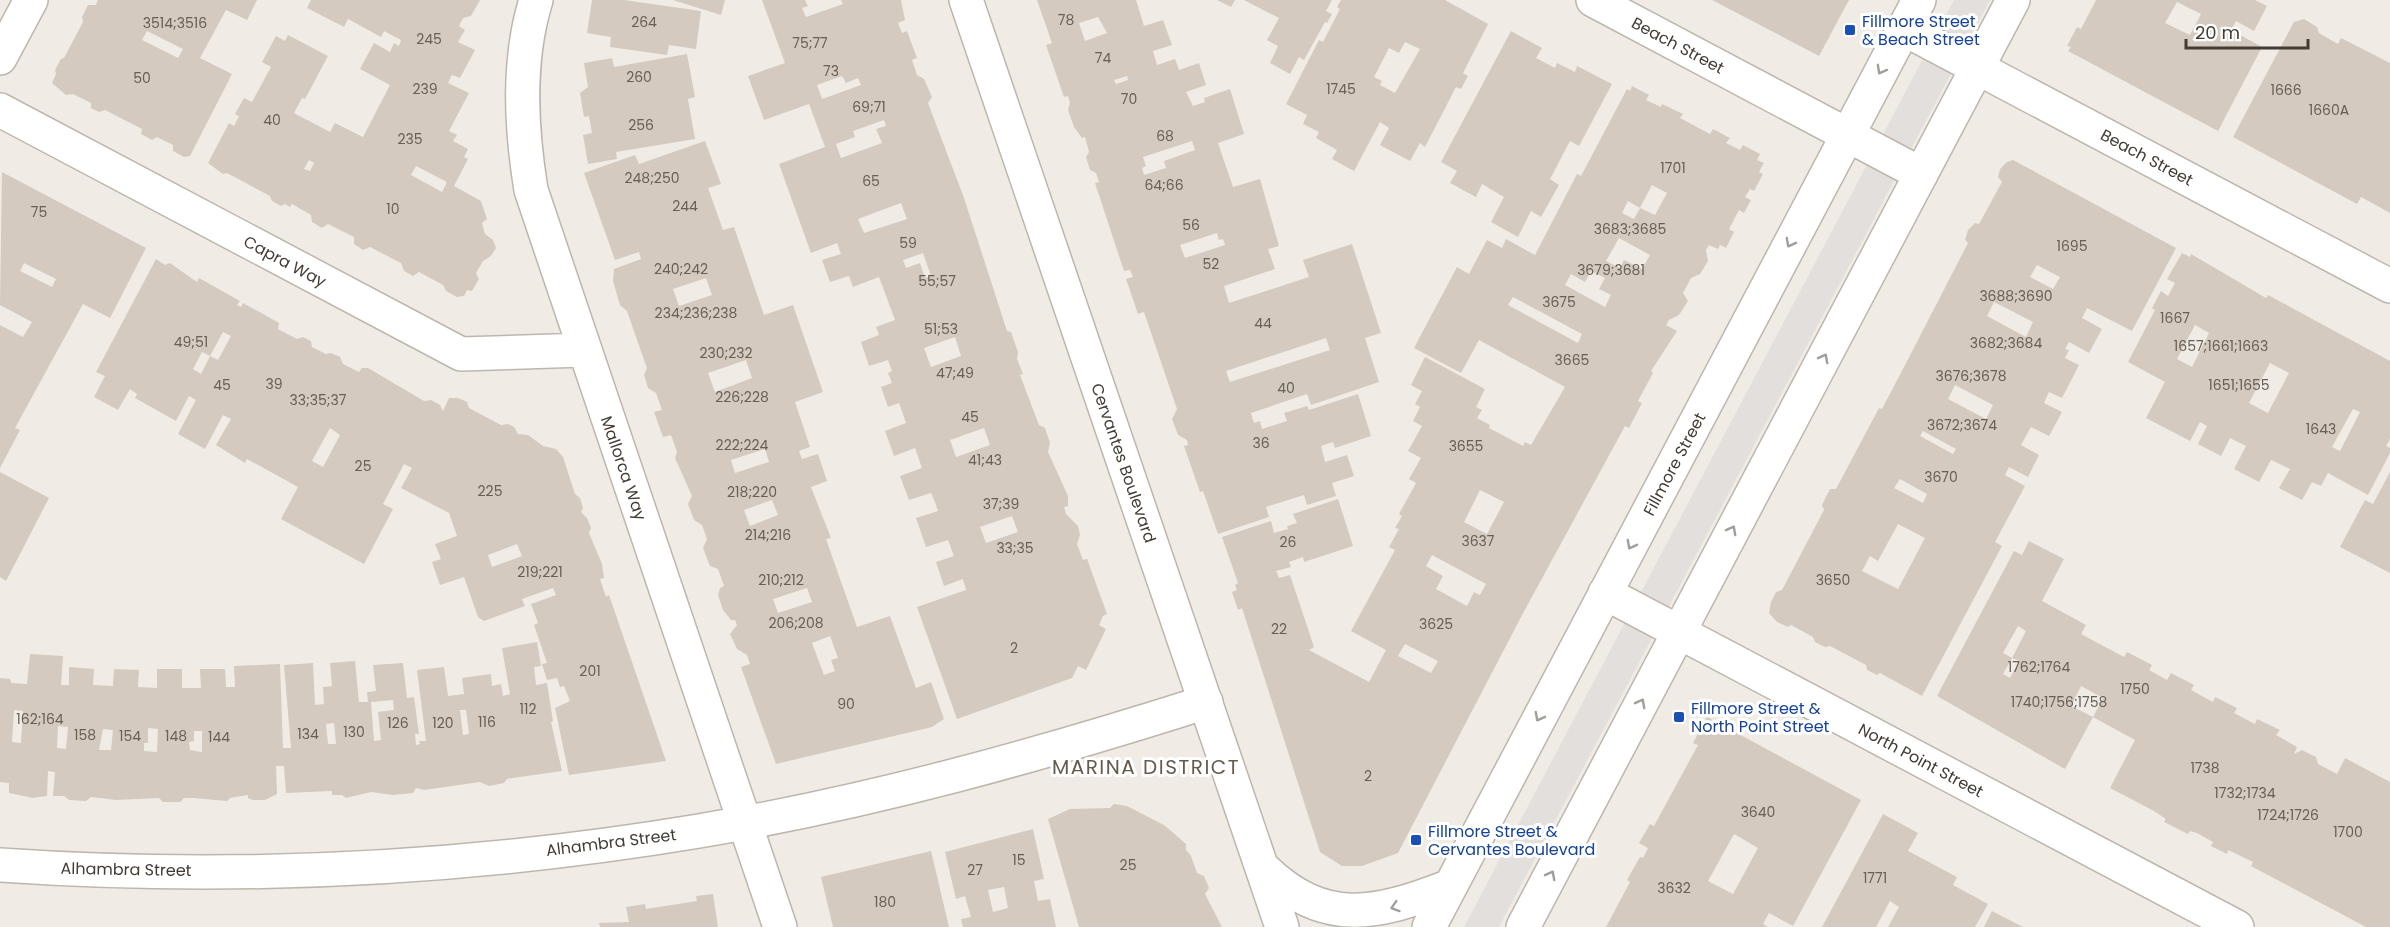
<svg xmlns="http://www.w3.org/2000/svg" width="2390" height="927" font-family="Poppins,sans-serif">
<rect width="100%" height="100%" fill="#f0ece5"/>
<!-- parking -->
<path fill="#e2dfdd" d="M 1954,0 L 1990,0 L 1499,927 L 1464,927 Z"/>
<!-- building -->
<path fill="#d4cabf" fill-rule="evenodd" d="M 98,0 L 257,0 L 247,20 L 226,10 L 200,58 L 232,74 L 190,156 L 184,157 L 173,151 L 173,145 L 157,137 L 152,140 L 141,134 L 142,129 L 105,110 L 99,112 L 91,108 L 91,103 L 73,94 L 66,95 L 52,83 L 56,74 L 55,70 L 61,59 L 64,58 L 83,22 L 82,17 L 88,5 L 96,5 ZM 147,31 L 183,49 L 178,58 L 142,40 Z
M 311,0 L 480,0 L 471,16 L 463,18 L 459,26 L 465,30 L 458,42 L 475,50 L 460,78 L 452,75 L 448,83 L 469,93 L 449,131 L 457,135 L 453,141 L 468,149 L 464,157 L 468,159 L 454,186 L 481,201 L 487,219 L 482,223 L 485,234 L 493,240 L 496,248 L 491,256 L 483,261 L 476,273 L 479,279 L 472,291 L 467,290 L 464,296 L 457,297 L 446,291 L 443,285 L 419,272 L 413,276 L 404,271 L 401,263 L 370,247 L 363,250 L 354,244 L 354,237 L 328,224 L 322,228 L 312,222 L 311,215 L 292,204 L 290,207 L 285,204 L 281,206 L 272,201 L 270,196 L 227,173 L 223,174 L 208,163 L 229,123 L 234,126 L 239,116 L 235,114 L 244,98 L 252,102 L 271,67 L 262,62 L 276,36 L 285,41 L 288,35 L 328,56 L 305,99 L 302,98 L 294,113 L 330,132 L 335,123 L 363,137 L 390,85 L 360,69 L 374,43 L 390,52 L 394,43 L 399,46 L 401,40 L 384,31 L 381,37 L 348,19 L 344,27 L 307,8 ZM 309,160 L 314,163 L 310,171 L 304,169 ZM 416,166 L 447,182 L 442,192 L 411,175 Z
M 592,0 L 624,0 L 701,11 L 696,49 L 669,45 L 667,55 L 610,47 L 611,37 L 587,33 Z
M 673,0 L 725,0 L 721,15 Z
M 762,0 L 805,0 L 808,6 L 802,8 L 806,17 L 843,4 L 841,0 L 901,0 L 905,20 L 898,23 L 902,33 L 907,31 L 917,58 L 912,60 L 917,75 L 924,79 L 932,97 L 928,103 L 964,198 L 1007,331 L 1011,332 L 1018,352 L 1017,359 L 1023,374 L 1020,375 L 1039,425 L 1045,428 L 1050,443 L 1048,452 L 1068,496 L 1068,506 L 1064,507 L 1066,514 L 1078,526 L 1080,535 L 1077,544 L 1083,560 L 1087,559 L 1107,614 L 1103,616 L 1099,625 L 1106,629 L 1086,670 L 1078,666 L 1072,678 L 957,719 L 917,607 L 966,590 L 963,579 L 944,586 L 936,562 L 954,556 L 948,540 L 926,547 L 916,518 L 938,511 L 935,502 L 931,493 L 909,500 L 900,476 L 922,468 L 915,448 L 894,456 L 885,431 L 906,423 L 899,403 L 888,407 L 881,387 L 892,383 L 888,373 L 892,371 L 888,360 L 869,366 L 861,342 L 879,335 L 876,327 L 895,320 L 879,277 L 853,287 L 849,276 L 830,282 L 822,260 L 841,254 L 837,243 L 811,253 L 779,164 L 825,147 L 809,104 L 764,120 L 748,76 L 785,63 ZM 842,76 L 846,83 L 858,78 L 861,85 L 822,99 L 817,85 ZM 884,120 L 886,126 L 876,129 L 882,143 L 841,158 L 836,144 L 855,137 L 853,131 ZM 901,203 L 907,219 L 864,233 L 858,219 ZM 923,253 L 931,276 L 925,278 L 920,263 L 906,268 L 903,260 ZM 955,337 L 961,356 L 931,367 L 924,348 ZM 984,428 L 990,445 L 956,457 L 950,440 ZM 1012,516 L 1018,532 L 986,543 L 980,527 Z
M 1037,0 L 1136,0 L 1144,26 L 1163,20 L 1172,45 L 1153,51 L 1157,65 L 1175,59 L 1179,70 L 1199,63 L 1206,85 L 1186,92 L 1193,106 L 1205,102 L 1204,98 L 1230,89 L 1244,134 L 1218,143 L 1233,187 L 1260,179 L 1279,246 L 1268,249 L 1275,269 L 1224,286 L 1229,303 L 1309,277 L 1303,260 L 1352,244 L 1381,333 L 1365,338 L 1379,382 L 1311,405 L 1307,394 L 1251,413 L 1254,423 L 1260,421 L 1262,429 L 1287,421 L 1284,413 L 1307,406 L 1309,410 L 1358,394 L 1371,436 L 1335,448 L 1333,442 L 1321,446 L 1325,462 L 1347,455 L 1354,476 L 1332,483 L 1336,496 L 1307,505 L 1304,495 L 1266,507 L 1269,517 L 1218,534 L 1203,491 L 1200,492 L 1184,446 L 1188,445 L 1187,440 L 1178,435 L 1172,419 L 1177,409 L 1144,312 L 1138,314 L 1126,279 L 1133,277 L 1130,270 L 1124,271 L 1095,183 L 1099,182 L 1096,173 L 1090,170 L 1086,157 L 1089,152 L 1085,137 L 1082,138 L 1074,127 L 1068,110 L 1070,103 L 1068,96 L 1064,97 L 1046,45 L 1052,43 ZM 1098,17 L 1107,33 L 1085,41 L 1079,23 ZM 1127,76 L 1128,80 L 1116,84 L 1114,80 ZM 1192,141 L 1195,150 L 1164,161 L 1166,168 L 1144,175 L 1142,168 L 1146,166 L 1143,157 ZM 1217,233 L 1219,240 L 1223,239 L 1225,245 L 1185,258 L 1180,245 ZM 1326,338 L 1330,350 L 1230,382 L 1226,371 Z
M 1217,0 L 1235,0 L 1231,7 Z
M 1244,0 L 1332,0 L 1326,11 L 1332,14 L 1327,23 L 1325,22 L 1304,60 L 1299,57 L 1290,74 L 1270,63 L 1278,46 L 1267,40 L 1279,18 Z
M 1341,0 L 1445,0 L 1488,24 L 1463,73 L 1468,76 L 1461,89 L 1456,87 L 1425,147 L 1420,143 L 1410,161 L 1380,145 L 1389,128 L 1380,122 L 1354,171 L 1332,159 L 1337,150 L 1316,138 L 1319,132 L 1303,124 L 1307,115 L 1286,104 L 1319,40 L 1323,42 L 1340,9 L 1337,7 ZM 1405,42 L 1420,49 L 1395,93 L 1380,85 L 1382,81 L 1374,77 L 1389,48 L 1399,53 Z
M 1712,0 L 1849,0 L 1819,56 Z
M 2096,0 L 2255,0 L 2267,6 L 2254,31 L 2236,21 L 2231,30 L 2262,47 L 2218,131 L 2068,51 L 2071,47 L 2067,46 L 2077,27 L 2081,29 ZM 2177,2 L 2201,14 L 2190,35 L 2165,23 Z
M 2304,19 L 2317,27 L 2319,33 L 2338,44 L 2341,38 L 2390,63 L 2390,213 L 2361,197 L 2357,204 L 2233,137 L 2294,22 Z
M 1511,31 L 1542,48 L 1536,58 L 1555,68 L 1557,63 L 1575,72 L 1577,66 L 1612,84 L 1579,146 L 1570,141 L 1550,179 L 1559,185 L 1541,217 L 1531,211 L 1518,237 L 1491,222 L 1504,197 L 1482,184 L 1476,197 L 1450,183 L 1457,171 L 1441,162 Z
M 687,54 L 695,97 L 688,99 L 695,139 L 616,152 L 617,159 L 588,164 L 583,135 L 592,133 L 589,116 L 584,117 L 580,93 L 588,87 L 584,63 L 612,58 L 614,67 Z
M 1632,86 L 1649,95 L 1646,100 L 1661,107 L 1662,104 L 1683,114 L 1680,118 L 1710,134 L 1713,129 L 1730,138 L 1726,143 L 1740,150 L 1743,145 L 1760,154 L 1757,160 L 1764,163 L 1759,172 L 1763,174 L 1754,191 L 1750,189 L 1745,197 L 1751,200 L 1744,213 L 1739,210 L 1729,229 L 1734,232 L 1726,248 L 1720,245 L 1718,249 L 1709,245 L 1706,250 L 1708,261 L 1700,274 L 1691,278 L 1683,293 L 1688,301 L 1679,315 L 1669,320 L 1666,325 L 1677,331 L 1651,371 L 1653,373 L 1638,401 L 1642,403 L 1629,428 L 1625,426 L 1521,617 L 1398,853 L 1362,866 L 1342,866 L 1320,852 L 1242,608 L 1238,610 L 1232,592 L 1237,590 L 1235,585 L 1238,583 L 1222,537 L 1271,521 L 1274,533 L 1288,529 L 1287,526 L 1297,523 L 1293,514 L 1338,499 L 1353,546 L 1304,562 L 1303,557 L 1289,562 L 1291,567 L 1276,571 L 1279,578 L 1290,575 L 1314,647 L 1309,650 L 1369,682 L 1386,650 L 1351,631 L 1395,550 L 1389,547 L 1399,529 L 1395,528 L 1402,516 L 1399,514 L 1416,483 L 1409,479 L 1421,458 L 1408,451 L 1422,426 L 1413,421 L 1420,407 L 1415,404 L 1422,391 L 1411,385 L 1425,357 L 1485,389 L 1476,407 L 1482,410 L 1477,418 L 1490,425 L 1489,428 L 1523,446 L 1525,442 L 1531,445 L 1565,387 L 1479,340 L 1461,373 L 1414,348 L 1457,267 L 1469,274 L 1487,240 L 1502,248 L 1506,239 L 1535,255 L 1577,174 L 1581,176 L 1627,89 L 1630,91 ZM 1652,185 L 1667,193 L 1655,215 L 1640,208 L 1634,219 L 1622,213 L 1628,201 L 1640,208 ZM 1619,238 L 1650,255 L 1642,269 L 1624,260 L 1620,268 L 1606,261 ZM 1591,271 L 1605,278 L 1599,289 L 1611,295 L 1605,307 L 1565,285 L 1571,274 L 1585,282 ZM 1513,297 L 1582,334 L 1578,343 L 1508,305 ZM 1480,490 L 1504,502 L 1487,534 L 1464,522 ZM 1432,555 L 1486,584 L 1480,595 L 1474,592 L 1467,606 L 1436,589 L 1443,576 L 1426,566 ZM 1405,644 L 1438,661 L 1431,673 L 1398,656 Z
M 705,141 L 721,184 L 708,188 L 723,230 L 734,227 L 764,315 L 793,305 L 823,392 L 795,402 L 810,447 L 799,451 L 802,459 L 818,454 L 827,481 L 811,487 L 831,538 L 826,539 L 857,627 L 890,616 L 916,688 L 931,682 L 944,719 L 932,727 L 776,764 L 741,667 L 750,664 L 747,655 L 737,649 L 730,634 L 737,625 L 735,620 L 731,620 L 723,610 L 718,595 L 720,588 L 724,586 L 718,569 L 710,566 L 703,548 L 707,539 L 702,525 L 694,520 L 688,504 L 692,496 L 675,458 L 677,452 L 671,435 L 663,437 L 654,412 L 662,410 L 656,393 L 648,388 L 644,375 L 647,368 L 643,357 L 627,311 L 620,305 L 613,281 L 614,269 L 641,259 L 639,252 L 615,260 L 584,173 L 635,155 L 639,164 ZM 706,278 L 712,295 L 679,306 L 673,289 ZM 746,360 L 752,378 L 715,392 L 708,373 ZM 765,449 L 769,462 L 735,473 L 731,460 ZM 772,500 L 778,515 L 750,526 L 744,510 ZM 807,588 L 812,602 L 778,613 L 773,599 ZM 830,636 L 838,658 L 831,660 L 835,671 L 824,675 L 812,643 Z
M 2013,160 L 2176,248 L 2132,331 L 2087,308 L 2082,318 L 2102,329 L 2089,353 L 2069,342 L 2065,349 L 2069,350 L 2065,358 L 2079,365 L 2062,398 L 2049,392 L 2044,403 L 2062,412 L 2049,436 L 2031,427 L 2021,445 L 2039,455 L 2028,477 L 2009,467 L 2005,475 L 2025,486 L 1995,542 L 2002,546 L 1922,696 L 1880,673 L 1877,675 L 1867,670 L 1866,665 L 1830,646 L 1825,647 L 1815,642 L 1813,637 L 1791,625 L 1788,627 L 1777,622 L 1769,613 L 1771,602 L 1776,592 L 1782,590 L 1824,510 L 1822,505 L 1830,489 L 1836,489 L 1879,408 L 1882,409 L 1904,367 L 1968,243 L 1965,240 L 1968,230 L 1975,223 L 1979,224 L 2002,182 L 1998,177 L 2000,169 L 2007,162 ZM 2037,265 L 2060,277 L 2053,289 L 2030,277 ZM 1994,302 L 2033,322 L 2026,337 L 1987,316 ZM 1955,385 L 1993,405 L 1986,419 L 1948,399 ZM 1923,431 L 1956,449 L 1953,454 L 1920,436 ZM 1900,479 L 1927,494 L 1923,503 L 1894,488 ZM 1898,524 L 1925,538 L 1898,589 L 1862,571 L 1870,556 L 1878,561 Z
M 2,172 L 146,248 L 110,318 L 83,304 L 15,428 L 20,430 L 0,468 L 0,325 L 23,337 L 32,322 L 0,305 ZM 24,263 L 56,279 L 52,287 L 20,271 Z
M 2182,253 L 2190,257 L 2191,254 L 2266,298 L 2268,295 L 2390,361 L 2390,439 L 2386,446 L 2390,448 L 2390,453 L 2368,495 L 2328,473 L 2321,486 L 2312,482 L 2302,500 L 2279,488 L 2290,469 L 2271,460 L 2259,482 L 2234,469 L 2246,446 L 2230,438 L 2221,456 L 2198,444 L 2207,426 L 2200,422 L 2190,441 L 2146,418 L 2165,382 L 2128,362 L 2155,310 L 2152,308 L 2161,291 L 2168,296 L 2175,283 L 2167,279 ZM 2195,325 L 2209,333 L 2192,367 L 2177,359 ZM 2270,363 L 2289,373 L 2268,413 L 2249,403 ZM 2353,409 L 2360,412 L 2340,451 L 2332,447 Z
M 156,259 L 165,265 L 170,263 L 197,282 L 199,278 L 240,301 L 237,305 L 241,307 L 243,303 L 279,323 L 278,329 L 297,339 L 303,337 L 311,341 L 312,347 L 326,354 L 331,353 L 340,357 L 343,364 L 359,372 L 362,368 L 368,368 L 424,401 L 431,400 L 440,405 L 443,411 L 449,398 L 458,398 L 467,402 L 469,408 L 501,425 L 508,424 L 514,427 L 518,434 L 528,435 L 543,446 L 556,449 L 563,457 L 575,494 L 580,498 L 583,508 L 581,512 L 587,518 L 591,528 L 589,533 L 602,564 L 604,578 L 600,579 L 606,597 L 609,595 L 666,761 L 569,775 L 555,708 L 570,701 L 564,686 L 560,687 L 557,678 L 547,680 L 542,664 L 547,663 L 534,625 L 538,623 L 531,604 L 556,595 L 553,588 L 522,599 L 525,606 L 484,621 L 478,617 L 464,577 L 440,585 L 432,562 L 441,559 L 435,544 L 457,536 L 449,513 L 401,488 L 412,468 L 404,464 L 383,504 L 393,509 L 364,564 L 281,519 L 298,487 L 247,459 L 245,463 L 216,445 L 231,419 L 223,415 L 205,449 L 178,434 L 196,400 L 189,396 L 176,421 L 135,398 L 137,394 L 130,389 L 118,410 L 94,397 L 105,376 L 96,372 ZM 223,332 L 231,336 L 218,360 L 210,356 L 201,374 L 193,369 L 202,352 L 210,356 ZM 330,428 L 340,435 L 323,467 L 312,461 ZM 517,544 L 522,556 L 492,567 L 488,555 Z
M 0,472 L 49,498 L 6,581 L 0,577 Z
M 2390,472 L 2390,573 L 2340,547 L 2365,500 L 2373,504 Z
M 2029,541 L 2064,559 L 2042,601 L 2086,625 L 2081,634 L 2124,657 L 2127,652 L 2152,665 L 2149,670 L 2167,680 L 2171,673 L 2194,685 L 2191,690 L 2213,702 L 2215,697 L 2237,708 L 2234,713 L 2255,724 L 2257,719 L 2280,730 L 2276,735 L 2297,747 L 2294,754 L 2302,750 L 2316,757 L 2318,764 L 2337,774 L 2345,758 L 2390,782 L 2390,927 L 2366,927 L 2251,866 L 2253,862 L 2228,850 L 2227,854 L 2211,846 L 2213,842 L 2197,833 L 2190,831 L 2188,834 L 2164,822 L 2166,819 L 2154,811 L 2110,788 L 2135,740 L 2093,717 L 2065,769 L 1937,696 L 2014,551 L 2022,555 ZM 2018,626 L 2026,631 L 2012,658 L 2019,661 L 2010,678 L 2003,674 L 2012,658 L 2003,653 ZM 2081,686 L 2103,698 L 2093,717 L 2071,706 Z
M 537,642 L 541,666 L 534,667 L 536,685 L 547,683 L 553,721 L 551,722 L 562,771 L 507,779 L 504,783 L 489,786 L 480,782 L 424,790 L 416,788 L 413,793 L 393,795 L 371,792 L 346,798 L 342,795 L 332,795 L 332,791 L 286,793 L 284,766 L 276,766 L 277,794 L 265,800 L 253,800 L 248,798 L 248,795 L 230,798 L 227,801 L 193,798 L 184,798 L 180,802 L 163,802 L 159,798 L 116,800 L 91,797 L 86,801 L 69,800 L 64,796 L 53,796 L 55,772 L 48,771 L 47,796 L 33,798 L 9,793 L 9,783 L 0,782 L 0,678 L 10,679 L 11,683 L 27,684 L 30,654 L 63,656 L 61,685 L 69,685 L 69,667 L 94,669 L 93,685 L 113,686 L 114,669 L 139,670 L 138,687 L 157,688 L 157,669 L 182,669 L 182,688 L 201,688 L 200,669 L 225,669 L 226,687 L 235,687 L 234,666 L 280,664 L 283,748 L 291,748 L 284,665 L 313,663 L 315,705 L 324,704 L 323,687 L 332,686 L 330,663 L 355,661 L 359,702 L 368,702 L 367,692 L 376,691 L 373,665 L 403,663 L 407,698 L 414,697 L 419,734 L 415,734 L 416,745 L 420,744 L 419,741 L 426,741 L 417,670 L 444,667 L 448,696 L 464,694 L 462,678 L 491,674 L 492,686 L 501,684 L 503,696 L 510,694 L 502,648 ZM 393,700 L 394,710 L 378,712 L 381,740 L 374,741 L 371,702 ZM 14,710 L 23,711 L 21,743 L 12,742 ZM 460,710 L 466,710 L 469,734 L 463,735 ZM 334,723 L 336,744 L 328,744 L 326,724 ZM 58,726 L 68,727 L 66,749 L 57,748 ZM 148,728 L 158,729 L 157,752 L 144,751 L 144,743 L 148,743 ZM 103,729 L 113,730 L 111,750 L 99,750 ZM 194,731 L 202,731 L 202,752 L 190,750 L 189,742 L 194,741 Z
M 1707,717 L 1861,800 L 1793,926 L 1769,913 L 1763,924 L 1768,927 L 1606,927 L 1630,882 L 1627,880 L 1640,857 L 1643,858 L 1648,848 L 1639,843 L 1650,824 L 1654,826 L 1698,745 L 1693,743 ZM 1734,834 L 1758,848 L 1733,894 L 1708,881 Z
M 1114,804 L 1127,806 L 1164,825 L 1186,844 L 1186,850 L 1191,856 L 1197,873 L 1204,876 L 1209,888 L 1205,894 L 1222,927 L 1079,927 L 1048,819 L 1070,809 L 1110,808 Z
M 1883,814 L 1918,833 L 1908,851 L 1957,877 L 1953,885 L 1988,904 L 1975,927 L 1888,927 L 1899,907 L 1890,901 L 1876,927 L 1822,927 Z
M 1033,829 L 1044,879 L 1034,881 L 1038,901 L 1050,899 L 1056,927 L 963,927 L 961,919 L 971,917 L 965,896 L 956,899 L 945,852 ZM 1004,887 L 1008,908 L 993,912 L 988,890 Z
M 931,851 L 949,927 L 833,927 L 821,877 Z
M 713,894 L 718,927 L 600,927 L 599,923 L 629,922 L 626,907 L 645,904 L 646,909 L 697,901 L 696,896 Z
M 1992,911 L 2023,927 L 1984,927 Z"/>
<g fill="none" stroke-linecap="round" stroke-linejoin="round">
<!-- minor casing -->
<g stroke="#beb6ac" stroke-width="36">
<path id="minor" d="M 536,0 C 517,61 521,128 531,190 L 780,927
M 1593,0 L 1921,174
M 1904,29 L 2390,286
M 0,58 L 31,0
M 0,110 L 461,354 L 584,350
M 1605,593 L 2237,927
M 0,865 C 232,881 470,869 699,831 C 871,802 1040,755 1206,702"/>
</g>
<!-- tertiary casing -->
<g stroke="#beb6ac" stroke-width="36">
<path id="tertiary" d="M 966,0 L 1282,927
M 1264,869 C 1324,927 1376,915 1450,886
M 1429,927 L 1919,0
M 1523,927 L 2013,0"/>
</g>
<!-- minor -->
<use href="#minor" stroke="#fff" stroke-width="33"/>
<!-- tertiary -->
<use href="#tertiary" stroke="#fff" stroke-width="33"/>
</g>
<!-- one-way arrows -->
<defs><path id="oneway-chevron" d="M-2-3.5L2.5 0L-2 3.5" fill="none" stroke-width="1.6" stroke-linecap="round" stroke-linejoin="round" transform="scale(1.5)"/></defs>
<g stroke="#a09e9a">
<use href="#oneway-chevron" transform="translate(1881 70) rotate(119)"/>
<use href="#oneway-chevron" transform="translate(1790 243) rotate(118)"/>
<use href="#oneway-chevron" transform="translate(1824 358) rotate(-62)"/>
<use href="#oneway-chevron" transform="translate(1732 530) rotate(-62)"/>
<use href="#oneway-chevron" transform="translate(1631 545) rotate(118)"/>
<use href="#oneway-chevron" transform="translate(1641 703) rotate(-62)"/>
<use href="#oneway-chevron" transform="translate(1539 717) rotate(118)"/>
<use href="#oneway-chevron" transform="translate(1551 875) rotate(-62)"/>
<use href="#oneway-chevron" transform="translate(1395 907) rotate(162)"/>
</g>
<!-- markers -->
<g fill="#1a4fb4" stroke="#fff" stroke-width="2">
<rect x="1844" y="24" width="12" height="12" rx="3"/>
<rect x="1673" y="711" width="12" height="12" rx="3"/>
<rect x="1410" y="834" width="12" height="12" rx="3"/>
</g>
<g text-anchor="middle" stroke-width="6" stroke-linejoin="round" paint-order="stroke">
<!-- number labels -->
<g font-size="14" fill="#666058">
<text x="1066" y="25">78</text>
<text x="644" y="27">264</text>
<text x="175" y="28">3514;3516</text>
<text x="429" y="44">245</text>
<text x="810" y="48">75;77</text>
<text x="1103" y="63">74</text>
<text x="831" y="76">73</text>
<text x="639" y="82">260</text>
<text x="142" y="83">50</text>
<text x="425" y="94">239</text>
<text x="1341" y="94">1745</text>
<text x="2286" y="95">1666</text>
<text x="1129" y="104">70</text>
<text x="869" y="112">69;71</text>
<text x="2329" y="115">1660A</text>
<text x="272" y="125">40</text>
<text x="641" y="130">256</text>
<text x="1165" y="141">68</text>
<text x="410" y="144">235</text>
<text x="1673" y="173">1701</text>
<text x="652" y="183">248;250</text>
<text x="871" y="186">65</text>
<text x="1164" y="190">64;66</text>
<text x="685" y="211">244</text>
<text x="393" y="214">10</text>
<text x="39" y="217">75</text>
<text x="1191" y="230">56</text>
<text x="1630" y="234">3683;3685</text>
<text x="908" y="248">59</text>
<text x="2072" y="251">1695</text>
<text x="1211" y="269">52</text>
<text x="681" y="274">240;242</text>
<text x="1611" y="275">3679;3681</text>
<text x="937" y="286">55;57</text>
<text x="2016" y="301">3688;3690</text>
<text x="1559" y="307">3675</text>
<text x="696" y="318">234;236;238</text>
<text x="2175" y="323">1667</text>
<text x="1263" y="328">44</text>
<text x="941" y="334">51;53</text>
<text x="191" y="347">49;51</text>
<text x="2006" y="348">3682;3684</text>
<text x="2221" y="351">1657;1661;1663</text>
<text x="726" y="358">230;232</text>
<text x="1572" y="365">3665</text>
<text x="955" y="378">47;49</text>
<text x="1971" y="381">3676;3678</text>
<text x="274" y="389">39</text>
<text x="222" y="390">45</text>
<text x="2239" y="390">1651;1655</text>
<text x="1286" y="393">40</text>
<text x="742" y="402">226;228</text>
<text x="318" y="405">33;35;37</text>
<text x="970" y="422">45</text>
<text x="1962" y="430">3672;3674</text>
<text x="2321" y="434">1643</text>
<text x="1261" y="448">36</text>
<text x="742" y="450">222;224</text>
<text x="1466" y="451">3655</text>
<text x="985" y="465">41;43</text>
<text x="363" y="471">25</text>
<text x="1941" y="482">3670</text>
<text x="490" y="496">225</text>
<text x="752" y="497">218;220</text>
<text x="1001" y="509">37;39</text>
<text x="768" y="540">214;216</text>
<text x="1478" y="546">3637</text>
<text x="1288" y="547">26</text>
<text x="1015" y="553">33;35</text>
<text x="540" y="577">219;221</text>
<text x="781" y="585">210;212</text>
<text x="1833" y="585">3650</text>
<text x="796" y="628">206;208</text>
<text x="1436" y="629">3625</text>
<text x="1279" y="634">22</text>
<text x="1014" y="653">2</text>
<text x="2039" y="672">1762;1764</text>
<text x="590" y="676">201</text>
<text x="2135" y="694">1750</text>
<text x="2059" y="707">1740;1756;1758</text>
<text x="846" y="709">90</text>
<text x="528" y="714">112</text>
<text x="40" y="724">162;164</text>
<text x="487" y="727">116</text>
<text x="398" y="728">126</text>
<text x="443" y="728">120</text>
<text x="354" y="737">130</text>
<text x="308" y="739">134</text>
<text x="85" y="740">158</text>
<text x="130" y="741">154</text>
<text x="176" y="741">148</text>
<text x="219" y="742">144</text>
<text x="2205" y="773">1738</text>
<text x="1368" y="781">2</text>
<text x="2245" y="798">1732;1734</text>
<text x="1758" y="817">3640</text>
<text x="2288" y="820">1724;1726</text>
<text x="2348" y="837">1700</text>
<text x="1019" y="865">15</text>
<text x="1128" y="870">25</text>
<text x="975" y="875">27</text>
<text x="1875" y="883">1771</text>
<text x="1674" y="893">3632</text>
<text x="885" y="907">180</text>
</g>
<!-- transit labels -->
<g font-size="16" fill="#164399" stroke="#fff" text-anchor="start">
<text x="1862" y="27">Fillmore Street<tspan x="1862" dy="18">&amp; Beach Street</tspan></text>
<text x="1691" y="714">Fillmore Street &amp;<tspan x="1691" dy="18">North Point Street</tspan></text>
<text x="1428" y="837">Fillmore Street &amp;<tspan x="1428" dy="18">Cervantes Boulevard</tspan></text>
</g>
<!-- street labels -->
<g font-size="16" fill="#423c35" stroke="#fff">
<text transform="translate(1678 45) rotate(28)" y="6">Beach Street</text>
<text transform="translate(2147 157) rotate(28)" y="6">Beach Street</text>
<text transform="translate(285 261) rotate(28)" y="6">Capra Way</text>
<text transform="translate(1124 463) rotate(71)" y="6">Cervantes Boulevard</text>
<text transform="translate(1674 464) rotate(-62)" y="6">Fillmore Street</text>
<text transform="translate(624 468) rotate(71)" y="6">Mallorca Way</text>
<text transform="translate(1921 760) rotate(28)" y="6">North Point Street</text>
<text transform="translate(611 842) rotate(-7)" y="6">Alhambra Street</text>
<text transform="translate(126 869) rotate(1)" y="6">Alhambra Street</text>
</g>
<!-- quarter labels -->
<g font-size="20" letter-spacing="1.5" fill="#645a4e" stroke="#fff">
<text x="1146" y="774">MARINA DISTRICT</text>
</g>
</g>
<!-- scale -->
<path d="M2186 39v9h122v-9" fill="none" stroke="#423c35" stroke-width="3"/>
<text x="2195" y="39" font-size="18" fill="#423c35" stroke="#ffffff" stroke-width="4.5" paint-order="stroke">20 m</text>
</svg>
